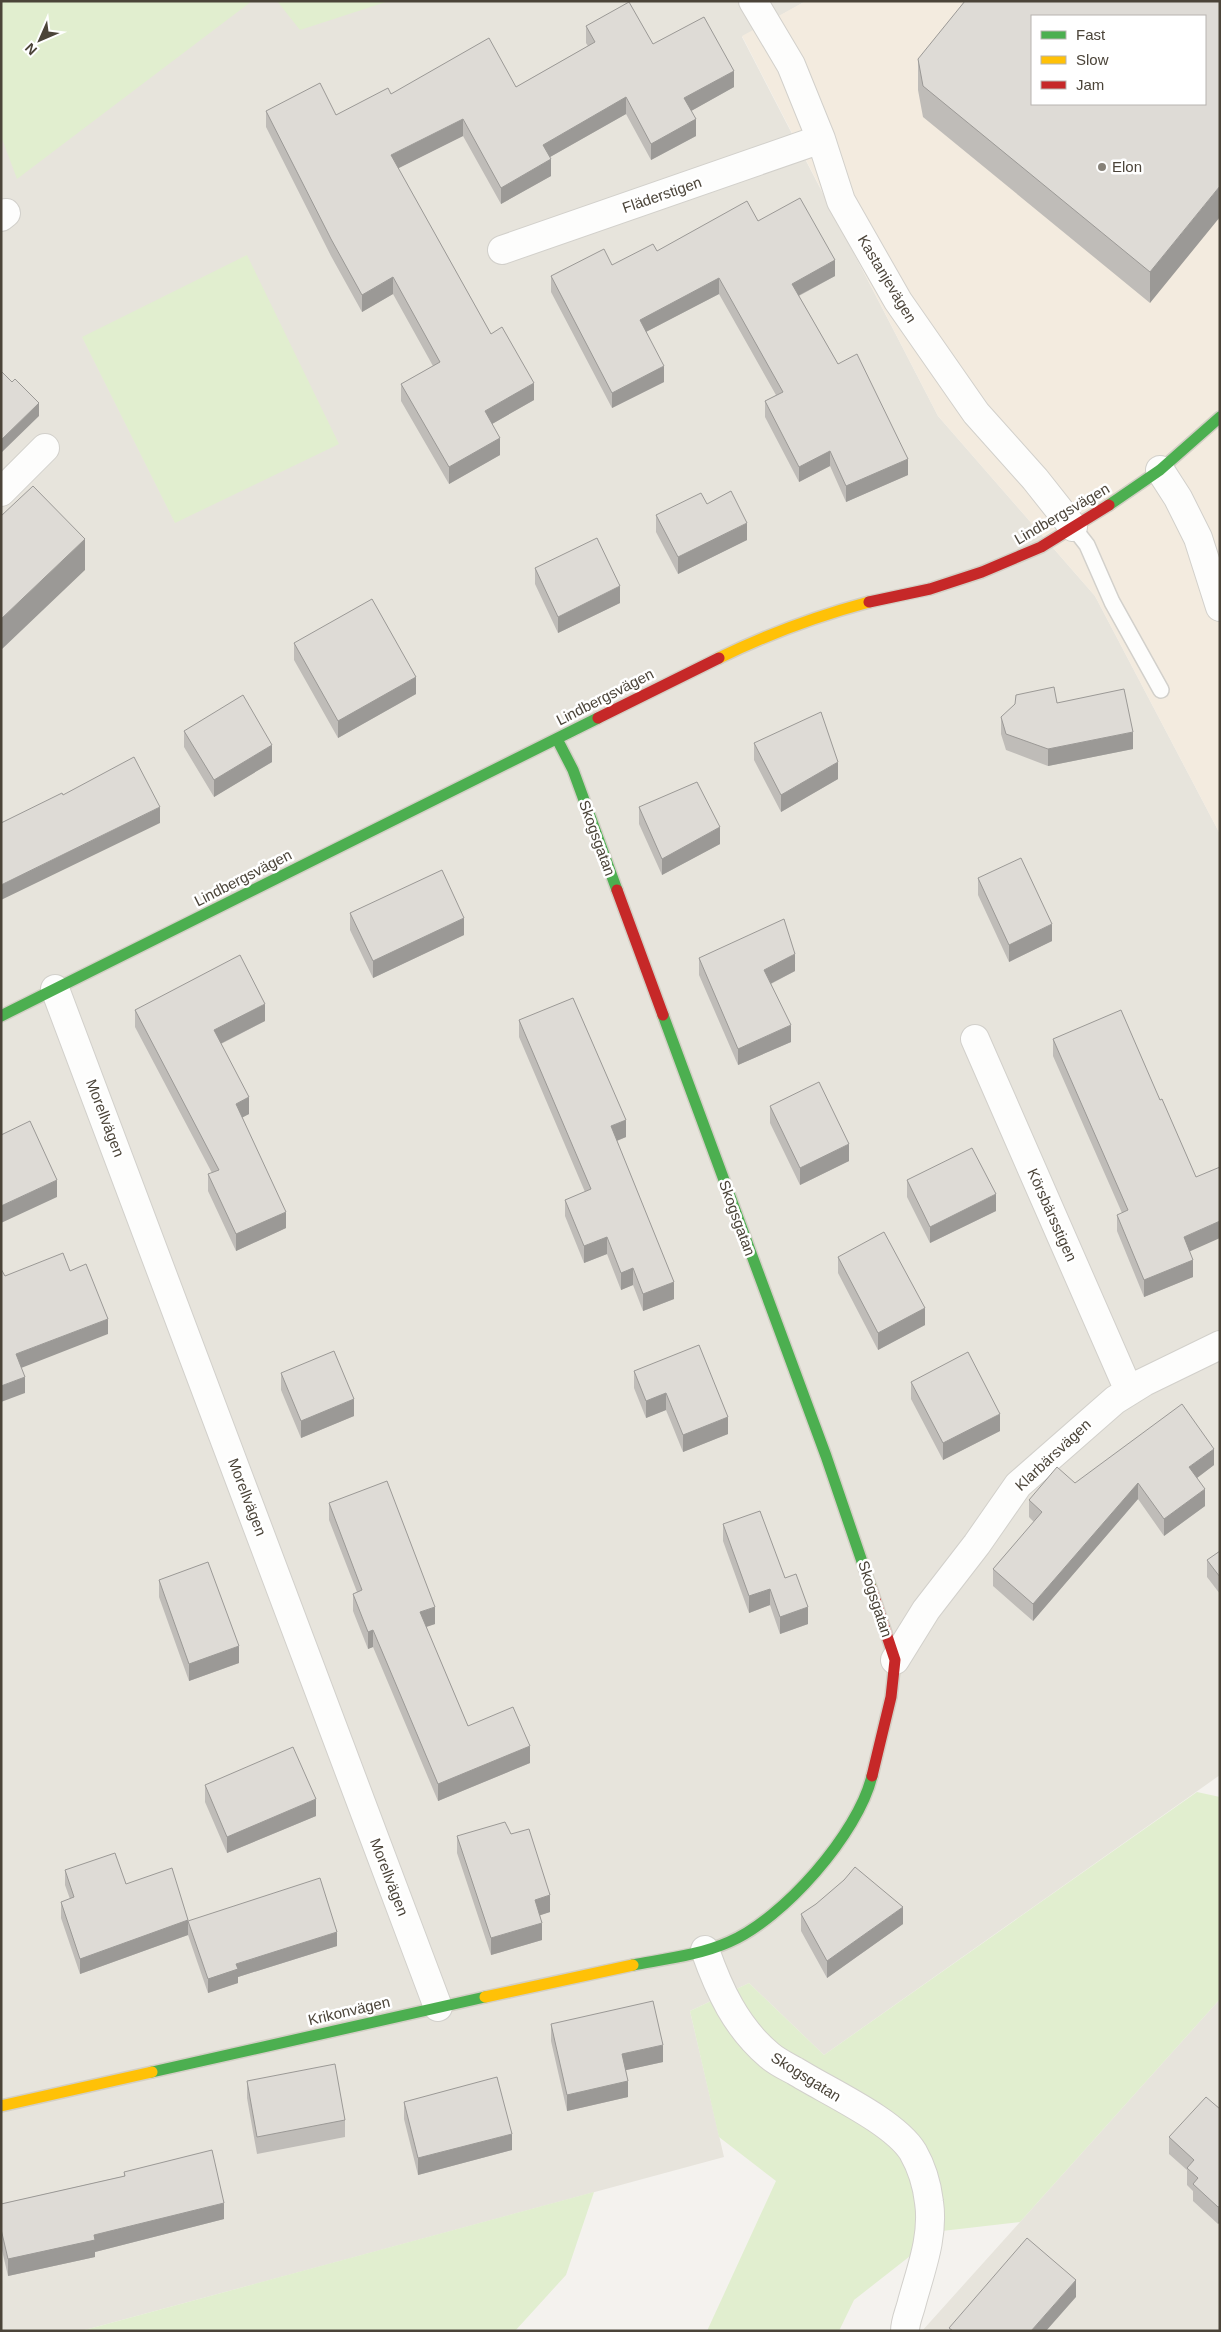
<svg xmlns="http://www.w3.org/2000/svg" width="1221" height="2332" font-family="Helvetica,sans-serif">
<rect width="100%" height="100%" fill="#f4f2ee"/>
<!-- residential -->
<path fill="#e7e4dc" d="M 1,1 L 806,1 L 742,37 L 938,416 L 1095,596 L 1220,834 L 1220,1775 L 824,2055 L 749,1983 L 690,2011 L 724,2157 L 81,2331 L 1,2331 Z
M 1220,1999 L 1220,2331 L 922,2331 L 1020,2222 Z"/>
<!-- commercial -->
<path fill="#f3ebdf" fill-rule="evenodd" d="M 806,1 L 1220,1 L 1220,834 L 1095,596 L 938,416 L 742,36 ZM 1032,16 L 1205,16 L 1205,104 L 1032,104 Z"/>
<!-- green -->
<path fill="#e1eecf" d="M 1,1 L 252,1 L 17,179 L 1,136 Z
M 277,1 L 389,1 L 300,30 Z
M 247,255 L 339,444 L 175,523 L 82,337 Z
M 1197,1792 L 1220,1797 L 1220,1999 L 1020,2222 L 942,2231 L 854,2300 L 839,2331 L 707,2331 L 776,2181 L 719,2137 L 690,2011 L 749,1983 L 824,2055 Z
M 594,2192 L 566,2275 L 515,2331 L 81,2331 Z"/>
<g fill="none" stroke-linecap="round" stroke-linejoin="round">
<!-- lane casing -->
<g stroke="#d2d0cb" stroke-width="18">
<path id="lane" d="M 1073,527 L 1087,545 L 1112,602 L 1161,690"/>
</g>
<!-- street casing -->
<g stroke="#d2d0cb" stroke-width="30">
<path id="street" d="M 753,1 L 791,65 L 821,139 L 841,201 L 898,301 L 976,413 L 1035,479 L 1073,527
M 1,217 L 6,213
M 502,250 L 821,139
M 1160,470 L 1178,498 L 1198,538 L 1220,607
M 1,492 L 45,448
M 55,989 L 438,2007
M 975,1039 L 1129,1391
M 895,1660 L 926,1610 L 977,1544 L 1018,1485 L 1115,1400 L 1144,1382 L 1220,1345
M 705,1950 C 719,1990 736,2027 769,2055 C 777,2062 786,2066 795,2071 C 827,2091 894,2121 913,2152 C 921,2166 927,2185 929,2202 C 934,2236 921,2269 912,2302 C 910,2311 905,2321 905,2331"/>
</g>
<!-- fast casing -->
<g stroke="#d3cfc5" stroke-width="14">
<path id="fast" d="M 1109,505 L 1160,470 L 1220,417
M 557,739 L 573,770 L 617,890
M 663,1015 L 826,1456 L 871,1588
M 1,1016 L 598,718
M 633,1965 C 665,1959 700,1955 729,1942 C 783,1919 858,1834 872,1776
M 152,2072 L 485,1997"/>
</g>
<!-- slow casing -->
<g stroke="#d3cfc5" stroke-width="14">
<path id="slow" d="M 719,658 C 768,634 817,616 869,602
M 485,1997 L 633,1965
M 1,2106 L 152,2072"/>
</g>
<!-- jam casing -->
<g stroke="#d3cfc5" stroke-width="14">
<path id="jam" d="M 869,602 L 930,589 L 982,572 L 1041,547 L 1109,505
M 598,718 L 719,658
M 617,890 L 663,1015
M 871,1588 L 895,1660 L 891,1697 L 872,1776"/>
</g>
<!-- lane -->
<use href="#lane" stroke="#fdfdfc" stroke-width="15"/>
<!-- street -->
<use href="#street" stroke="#fdfdfc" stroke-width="28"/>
<!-- fast -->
<use href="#fast" stroke="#4caf50" stroke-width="11"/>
<!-- slow -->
<use href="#slow" stroke="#ffc107" stroke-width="11"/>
<!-- jam -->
<use href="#jam" stroke="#c62828" stroke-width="11"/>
</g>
<!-- wall -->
<path fill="#bfbcb8" d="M 1220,1 L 1150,303 L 923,117 L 918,90 L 918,59 Z
M 586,26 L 653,44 L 734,87 L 691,111 L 696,136 L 651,160 L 626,114 L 550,157 L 551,176 L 501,204 L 463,136 L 398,168 L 491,334 L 534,400 L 492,424 L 500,455 L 449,484 L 401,401 L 401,384 L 433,366 L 393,294 L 362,312 L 331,256 L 266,127 L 266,111 L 336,115 L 391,94 L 516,87 L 588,46 L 586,43 Z
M 758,221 L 835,276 L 799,296 L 838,364 L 908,475 L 846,502 L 830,466 L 799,482 L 765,417 L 765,401 L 776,395 L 719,294 L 646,332 L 664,382 L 612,408 L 551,292 L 551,276 L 612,265 L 657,251 Z
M 707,504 L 747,540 L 678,574 L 656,532 L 656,515 Z
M 535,568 L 620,603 L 558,633 L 535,584 Z
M 294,643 L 416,694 L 338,738 L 294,660 Z
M 1057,703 L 1133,749 L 1048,766 L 1006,750 L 1001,734 L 1001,717 Z
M 184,731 L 272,762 L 214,797 L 184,747 Z
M 754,743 L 838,779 L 781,812 L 754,760 Z
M 639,807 L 720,844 L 662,875 L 639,824 Z
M 978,878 L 1052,941 L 1009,962 L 978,895 Z
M 350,913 L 464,935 L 373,978 L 350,930 Z
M 699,958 L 795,971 L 771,984 L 791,1042 L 738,1065 L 699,975 Z
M 135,1010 L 265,1021 L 221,1044 L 249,1114 L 242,1117 L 286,1228 L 236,1251 L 208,1191 L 208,1174 L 212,1173 L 135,1027 Z
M 519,1020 L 626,1137 L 617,1141 L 674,1299 L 643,1311 L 633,1285 L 621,1290 L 607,1254 L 584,1263 L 565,1216 L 565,1200 L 585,1192 L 519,1037 Z
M 1053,1039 L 1189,1251 L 1193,1277 L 1144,1297 L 1117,1231 L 1117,1215 L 1122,1213 L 1053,1056 Z
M 770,1106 L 849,1161 L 800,1185 L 770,1123 Z
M 907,1180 L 996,1211 L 930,1243 L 907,1197 Z
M 838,1257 L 925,1325 L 878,1350 L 838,1273 Z
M 634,1371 L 728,1434 L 683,1452 L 666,1410 L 646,1418 L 634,1388 Z
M 281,1373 L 354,1416 L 301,1438 L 281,1390 Z
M 911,1382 L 1000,1431 L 943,1460 L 911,1399 Z
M 1214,1465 L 1197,1478 L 1205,1506 L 1164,1536 L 1138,1499 L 1033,1621 L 993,1586 L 993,1569 L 1034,1522 L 1029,1517 L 1029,1500 L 1075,1483 Z
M 329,1503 L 435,1624 L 426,1627 L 468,1726 L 530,1763 L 438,1801 L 373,1647 L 368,1649 L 353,1611 L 353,1594 L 357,1592 L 329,1520 Z
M 723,1524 L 785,1578 L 808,1624 L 780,1634 L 770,1605 L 749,1613 L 723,1541 Z
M 1220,1551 L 1220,1594 L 1207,1577 L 1207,1560 Z
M 159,1580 L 239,1663 L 189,1681 L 159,1597 Z
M 205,1785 L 316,1816 L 227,1853 L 205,1802 Z
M 511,1834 L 550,1912 L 540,1915 L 542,1940 L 491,1955 L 457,1853 L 457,1836 Z
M 65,1870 L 126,1884 L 188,1921 L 337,1946 L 238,1977 L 238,1983 L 208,1993 L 188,1935 L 80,1974 L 61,1918 L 61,1902 L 70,1899 L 65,1885 Z
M 801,1914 L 903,1924 L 827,1978 L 801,1931 Z
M 551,2024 L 663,2062 L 626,2070 L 628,2097 L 567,2111 L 551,2041 Z
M 247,2081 L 345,2120 L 345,2137 L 257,2154 L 247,2098 Z
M 404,2102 L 512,2150 L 418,2175 L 404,2119 Z
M 1220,2109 L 1220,2222 L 1218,2224 L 1193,2201 L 1193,2191 L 1187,2185 L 1187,2170 L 1169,2154 L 1169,2137 Z
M 124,2172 L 224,2219 L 95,2252 L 95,2257 L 8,2276 L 1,2246 L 1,2204 L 124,2176 Z"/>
<!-- shaded-wall -->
<path fill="#9b9996" d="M 734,71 L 734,87 L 684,115 L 684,98 Z
M 626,97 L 626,114 L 543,161 L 543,145 Z
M 463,119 L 463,136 L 391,172 L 391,155 Z
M 696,119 L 696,136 L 651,160 L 651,144 Z
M 551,159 L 551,176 L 501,204 L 501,188 Z
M 1220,186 L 1220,217 L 1150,303 L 1150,272 Z
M 835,260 L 835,276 L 792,299 L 792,284 Z
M 393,277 L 393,294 L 362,312 L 362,295 Z
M 719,278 L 719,294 L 640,335 L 640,320 Z
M 664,366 L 664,382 L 612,408 L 612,393 Z
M 534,383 L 534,400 L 485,428 L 485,411 Z
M 39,403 L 39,416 L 1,453 L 1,440 Z
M 500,438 L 500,455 L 449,484 L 449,467 Z
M 830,451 L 830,466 L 799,482 L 799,467 Z
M 908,459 L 908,475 L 846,502 L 846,486 Z
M 747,523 L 747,540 L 678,574 L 678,557 Z
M 85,539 L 85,570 L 1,650 L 1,619 Z
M 620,586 L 620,603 L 558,633 L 558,617 Z
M 416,677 L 416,694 L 338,738 L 338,721 Z
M 1133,732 L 1133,749 L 1048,766 L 1048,749 Z
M 272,745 L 272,762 L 214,797 L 214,780 Z
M 838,762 L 838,779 L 781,812 L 781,795 Z
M 160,807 L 160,823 L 1,900 L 1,885 Z
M 720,827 L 720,844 L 662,875 L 662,859 Z
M 464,918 L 464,935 L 373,978 L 373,961 Z
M 1052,924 L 1052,941 L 1009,962 L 1009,945 Z
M 795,954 L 795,971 L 764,987 L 764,970 Z
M 265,1004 L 265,1021 L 214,1047 L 214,1030 Z
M 791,1025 L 791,1042 L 738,1065 L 738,1049 Z
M 249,1097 L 249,1114 L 236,1121 L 236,1104 Z
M 626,1120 L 626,1137 L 611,1143 L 611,1126 Z
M 849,1144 L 849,1161 L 800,1185 L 800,1168 Z
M 57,1180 L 57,1197 L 1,1223 L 1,1206 Z
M 996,1194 L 996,1211 L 930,1243 L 930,1227 Z
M 286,1212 L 286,1228 L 236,1251 L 236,1234 Z
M 1220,1221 L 1220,1238 L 1184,1254 L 1184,1237 Z
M 607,1237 L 607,1254 L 584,1263 L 584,1246 Z
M 1193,1260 L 1193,1277 L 1144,1297 L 1144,1280 Z
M 633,1268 L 633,1285 L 621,1290 L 621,1273 Z
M 674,1282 L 674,1299 L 643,1311 L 643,1294 Z
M 925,1308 L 925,1325 L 878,1350 L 878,1333 Z
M 108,1319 L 108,1334 L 16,1370 L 16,1354 Z
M 25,1377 L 25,1393 L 1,1402 L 1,1386 Z
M 666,1393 L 666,1410 L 646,1418 L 646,1401 Z
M 354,1399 L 354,1416 L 301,1438 L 301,1421 Z
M 1000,1414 L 1000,1431 L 943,1460 L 943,1443 Z
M 728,1417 L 728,1434 L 683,1452 L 683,1435 Z
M 1214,1449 L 1214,1465 L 1189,1484 L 1189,1467 Z
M 1138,1483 L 1138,1499 L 1033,1621 L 1033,1604 Z
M 1205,1489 L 1205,1506 L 1164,1536 L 1164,1519 Z
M 770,1589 L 770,1605 L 749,1613 L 749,1596 Z
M 435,1607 L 435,1624 L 420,1629 L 420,1612 Z
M 808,1607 L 808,1624 L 780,1634 L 780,1617 Z
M 373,1630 L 373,1647 L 368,1649 L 368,1632 Z
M 239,1646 L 239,1663 L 189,1681 L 189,1664 Z
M 530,1746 L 530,1763 L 438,1801 L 438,1784 Z
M 316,1799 L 316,1816 L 227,1853 L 227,1837 Z
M 550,1895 L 550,1912 L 535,1917 L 535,1900 Z
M 903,1907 L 903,1924 L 827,1978 L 827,1961 Z
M 188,1920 L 188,1935 L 80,1974 L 80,1959 Z
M 542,1923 L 542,1940 L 491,1955 L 491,1938 Z
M 337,1932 L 337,1946 L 238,1977 L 238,1983 L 208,1993 L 208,1979 L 236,1964 Z
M 663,2045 L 663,2062 L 622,2071 L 622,2054 Z
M 628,2081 L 628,2097 L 567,2111 L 567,2095 Z
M 512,2134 L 512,2150 L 418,2175 L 418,2158 Z
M 224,2203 L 224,2219 L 95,2252 L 95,2257 L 8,2276 L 8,2259 L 94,2235 Z
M 1220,2206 L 1220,2222 L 1218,2224 L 1218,2207 Z
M 1076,2280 L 1076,2297 L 1046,2331 L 1031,2331 Z"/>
<!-- building -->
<path fill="#dedbd6" stroke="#9b9996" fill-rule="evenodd" d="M 965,1 L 1220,1 L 1220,186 L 1150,272 L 923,86 L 918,59 ZM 1032,16 L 1205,16 L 1205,104 L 1032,104 Z
M 629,2 L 653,44 L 704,17 L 734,71 L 684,98 L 696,119 L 651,144 L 626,97 L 543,145 L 551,159 L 501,188 L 463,119 L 391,155 L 491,334 L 502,327 L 534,383 L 485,411 L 500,438 L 449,467 L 401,384 L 440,362 L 393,277 L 362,295 L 331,239 L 266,111 L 320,83 L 336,115 L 388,88 L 391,94 L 489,38 L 516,87 L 595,42 L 586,26 Z
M 800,198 L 835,260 L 792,284 L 838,364 L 857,354 L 908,459 L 846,486 L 830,451 L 799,467 L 765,401 L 783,392 L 719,278 L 640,320 L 664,366 L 612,393 L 551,276 L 604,249 L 612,265 L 653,244 L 657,251 L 747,201 L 758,221 Z
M 1,371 L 12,382 L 15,379 L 39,403 L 1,440 Z
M 33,486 L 85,539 L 1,619 L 1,516 Z
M 731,491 L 747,523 L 678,557 L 656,515 L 701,493 L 707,504 Z
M 597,538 L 620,586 L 558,617 L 535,568 Z
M 372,599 L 416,677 L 338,721 L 294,643 Z
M 1054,687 L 1057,703 L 1124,689 L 1133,732 L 1048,749 L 1006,734 L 1001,717 L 1015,704 L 1016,695 Z
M 243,695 L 272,745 L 214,780 L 184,731 Z
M 821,712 L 838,762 L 781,795 L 754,743 Z
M 134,757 L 160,807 L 1,885 L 1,823 L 62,793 L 63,795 Z
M 697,782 L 720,827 L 662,859 L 639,807 Z
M 1021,858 L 1052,924 L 1009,945 L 978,878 Z
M 442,870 L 464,918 L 373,961 L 350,913 Z
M 784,919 L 795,954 L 764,970 L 791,1025 L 738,1049 L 699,958 Z
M 240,955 L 265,1004 L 214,1030 L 249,1097 L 236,1104 L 286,1212 L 236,1234 L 208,1174 L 219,1170 L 135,1010 Z
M 573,998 L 626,1120 L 611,1126 L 674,1282 L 643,1294 L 633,1268 L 621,1273 L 607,1237 L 584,1246 L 565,1200 L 591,1189 L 519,1020 Z
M 1121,1010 L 1160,1100 L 1162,1099 L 1196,1177 L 1220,1167 L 1220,1221 L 1184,1237 L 1193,1260 L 1144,1280 L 1117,1215 L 1128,1210 L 1053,1039 Z
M 819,1082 L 849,1144 L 800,1168 L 770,1106 Z
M 30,1121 L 57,1180 L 1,1206 L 1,1135 Z
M 972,1148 L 996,1194 L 930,1227 L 907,1180 Z
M 884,1232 L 925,1308 L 878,1333 L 838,1257 Z
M 63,1253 L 70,1271 L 86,1264 L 108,1319 L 16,1354 L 25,1377 L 1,1386 L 1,1269 L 5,1276 Z
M 699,1345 L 728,1417 L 683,1435 L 666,1393 L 646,1401 L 634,1371 Z
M 334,1351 L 354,1399 L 301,1421 L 281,1373 Z
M 968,1352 L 1000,1414 L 943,1443 L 911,1382 Z
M 1182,1404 L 1214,1449 L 1189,1467 L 1205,1489 L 1164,1519 L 1138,1483 L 1033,1604 L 993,1569 L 1042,1512 L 1029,1500 L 1057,1467 L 1075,1483 Z
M 387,1481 L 435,1607 L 420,1612 L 468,1726 L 513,1707 L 530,1746 L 438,1784 L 373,1630 L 368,1632 L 353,1594 L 362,1590 L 329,1503 Z
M 760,1511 L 785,1578 L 796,1574 L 808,1607 L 780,1617 L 770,1589 L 749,1596 L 723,1524 Z
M 1220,1551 L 1220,1577 L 1207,1560 Z
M 208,1562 L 239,1646 L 189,1664 L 159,1580 Z
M 293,1747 L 316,1799 L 227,1837 L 205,1785 Z
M 505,1822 L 511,1834 L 529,1829 L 550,1895 L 535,1900 L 542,1923 L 491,1938 L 457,1836 Z
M 115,1853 L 126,1884 L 172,1868 L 188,1920 L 80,1959 L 61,1902 L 74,1897 L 65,1870 Z
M 855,1867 L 903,1907 L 827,1961 L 801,1914 L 816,1904 L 844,1880 Z
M 320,1878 L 337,1932 L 236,1964 L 238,1969 L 208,1979 L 188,1921 Z
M 653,2001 L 663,2045 L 622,2054 L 628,2081 L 567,2095 L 551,2024 Z
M 335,2064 L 345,2120 L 257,2137 L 247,2081 Z
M 497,2077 L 512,2134 L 418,2158 L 404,2102 Z
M 1206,2097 L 1220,2109 L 1220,2206 L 1218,2207 L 1193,2184 L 1198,2178 L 1187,2168 L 1194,2160 L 1169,2137 Z
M 212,2150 L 224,2203 L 94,2235 L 95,2240 L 8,2259 L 1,2229 L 1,2204 L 125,2176 L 124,2172 Z
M 1027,2238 L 1076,2280 L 1031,2331 L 953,2331 L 949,2328 Z"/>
<!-- markers -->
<circle fill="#868178" stroke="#fff" stroke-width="2" cx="1102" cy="167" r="5"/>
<g text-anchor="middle" stroke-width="5" stroke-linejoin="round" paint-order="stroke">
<!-- poi labels -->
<g font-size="15" fill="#4b4439" stroke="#fff" text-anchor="start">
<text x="1112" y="172">Elon</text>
</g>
<!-- street labels -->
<g font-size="15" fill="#4b4439" stroke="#fff">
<text transform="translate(662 195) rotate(-19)" y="5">Fläderstigen</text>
<text transform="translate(887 279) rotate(59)" y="5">Kastanjevägen</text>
<text transform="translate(1062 514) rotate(-30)" y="5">Lindbergsvägen</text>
<text transform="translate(605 697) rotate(-27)" y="5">Lindbergsvägen</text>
<text transform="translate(597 838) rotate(70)" y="5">Skogsgatan</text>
<text transform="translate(243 878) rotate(-27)" y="5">Lindbergsvägen</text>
<text transform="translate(105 1118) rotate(69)" y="5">Morellvägen</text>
<text transform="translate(1052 1215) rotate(66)" y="5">Körsbärsstigen</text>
<text transform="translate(737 1218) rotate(70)" y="5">Skogsgatan</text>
<text transform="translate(1053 1455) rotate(-43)" y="5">Klarbärsvägen</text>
<text transform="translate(247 1497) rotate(69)" y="5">Morellvägen</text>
<text transform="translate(875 1599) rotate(72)" y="5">Skogsgatan</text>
<text transform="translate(389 1877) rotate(69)" y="5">Morellvägen</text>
<text transform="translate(349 2011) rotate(-13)" y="5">Krikonvägen</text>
<text transform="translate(806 2077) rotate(32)" y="5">Skogsgatan</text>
</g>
</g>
<!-- border -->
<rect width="1221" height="2332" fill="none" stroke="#4b4439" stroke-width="5"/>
<!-- legend -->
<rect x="1031" y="15" width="175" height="90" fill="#ffffff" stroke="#b7b4b0"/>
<rect x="1041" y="31" width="25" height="8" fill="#4caf50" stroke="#b7b4b0"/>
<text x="1076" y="40" font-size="15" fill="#4b4439">Fast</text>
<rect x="1041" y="56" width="25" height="8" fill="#ffc107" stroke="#b7b4b0"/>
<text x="1076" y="65" font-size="15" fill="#4b4439">Slow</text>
<rect x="1041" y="81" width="25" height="8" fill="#c62828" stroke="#b7b4b0"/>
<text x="1076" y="90" font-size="15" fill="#4b4439">Jam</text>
<!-- north arrow -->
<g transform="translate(40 40) rotate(225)" stroke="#ffffff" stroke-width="4" paint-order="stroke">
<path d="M0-4L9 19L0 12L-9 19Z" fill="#4b4439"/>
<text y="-8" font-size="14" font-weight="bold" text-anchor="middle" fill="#4b4439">N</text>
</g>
</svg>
